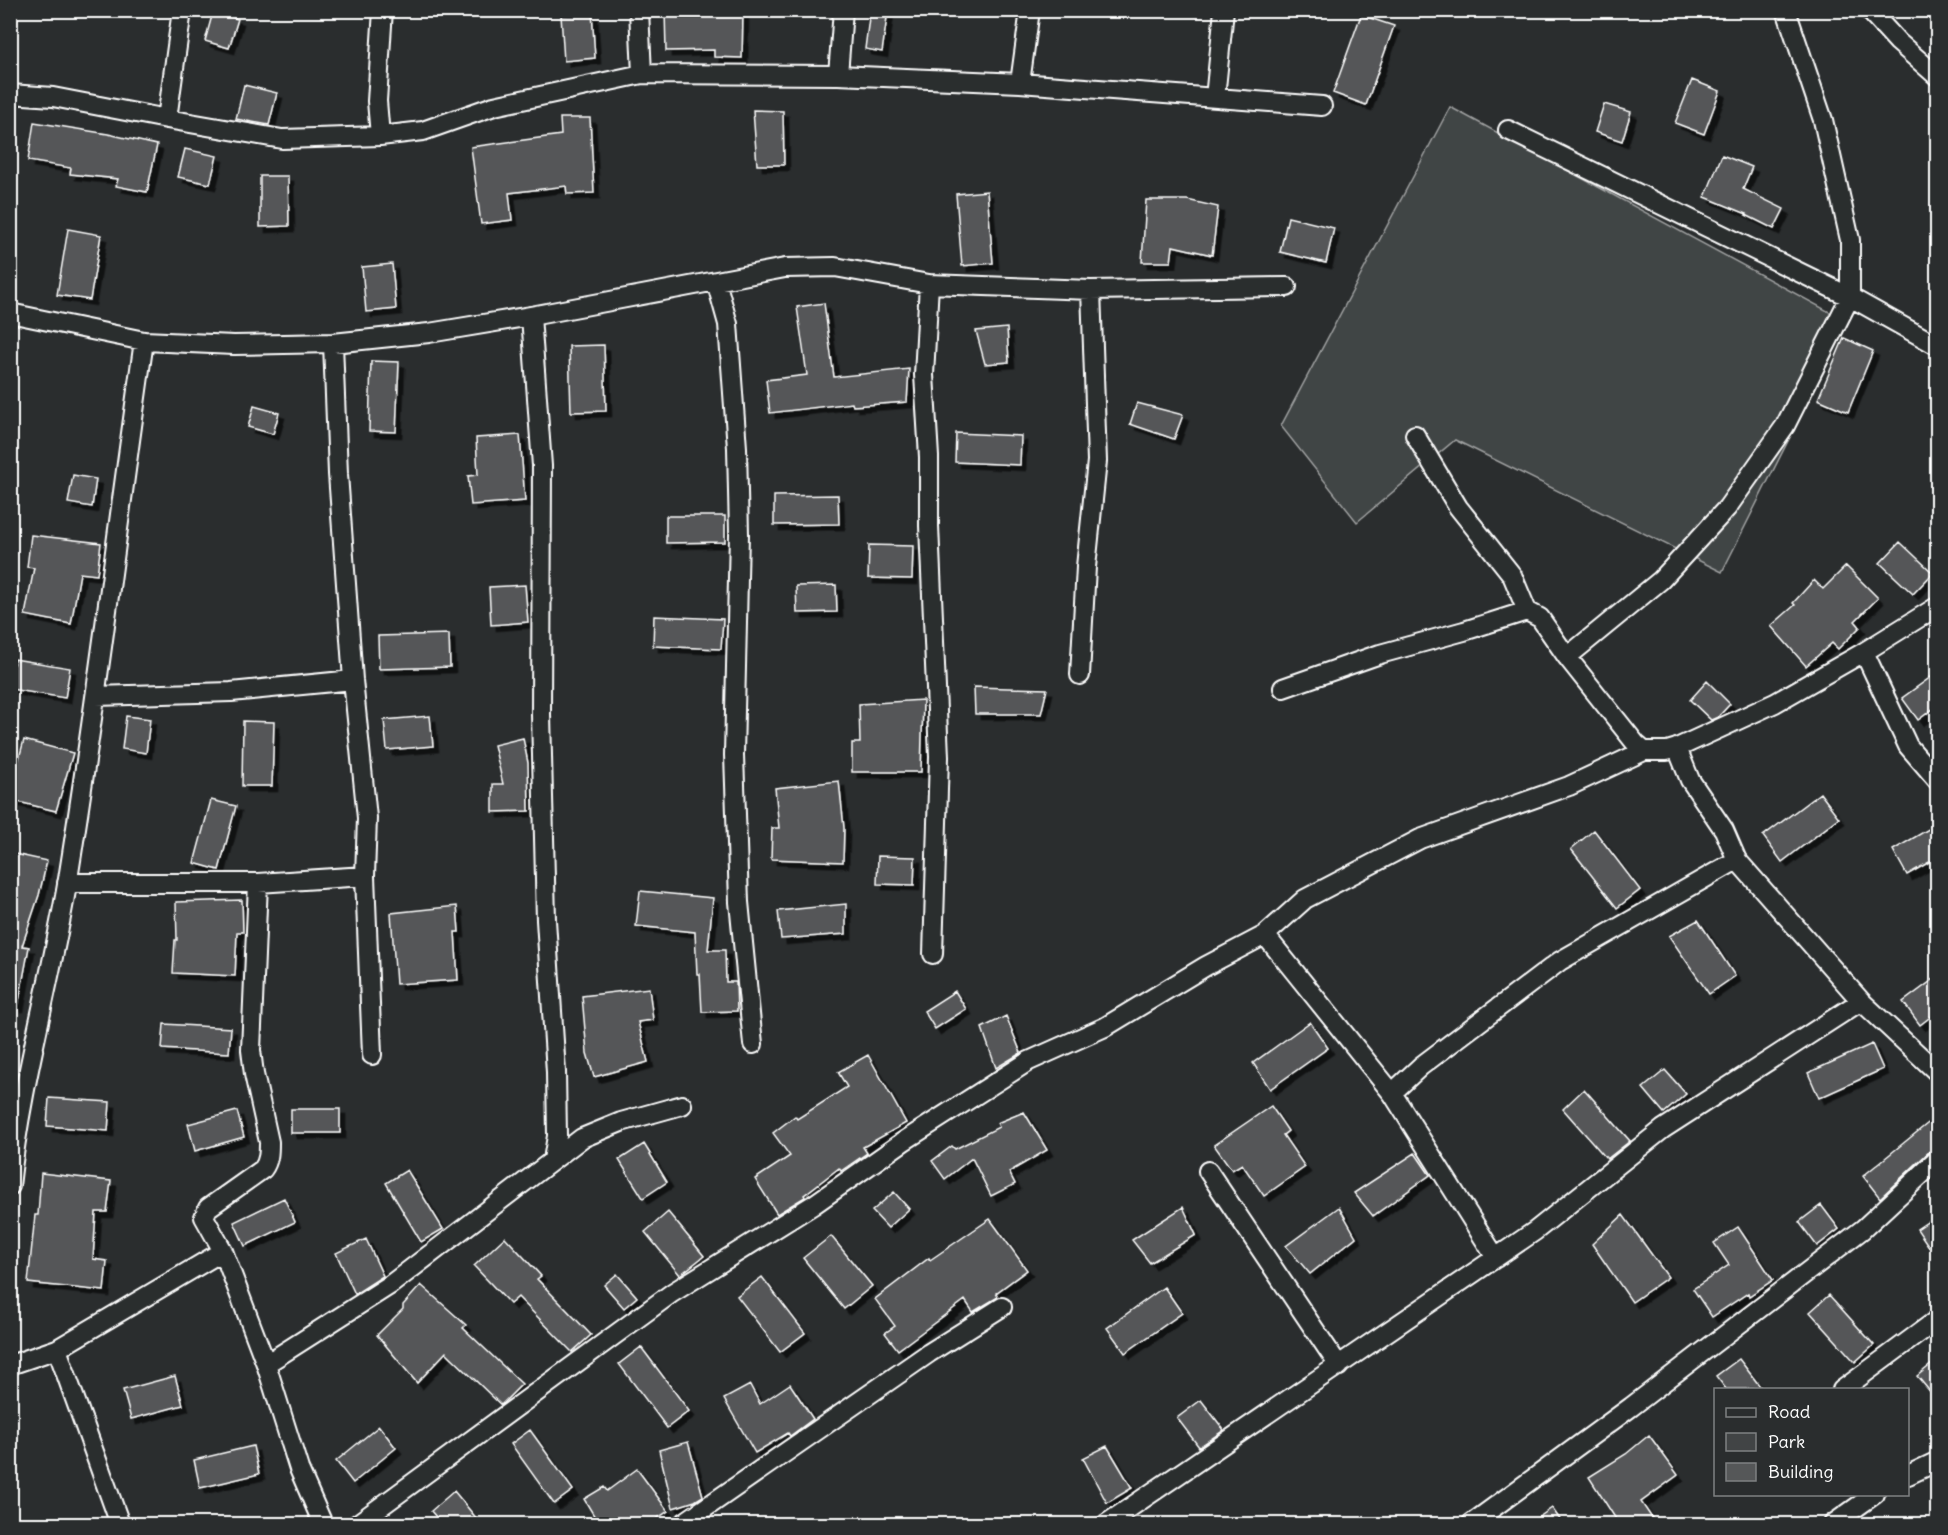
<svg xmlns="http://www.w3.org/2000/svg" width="1948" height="1535" font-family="Delius,sans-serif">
<defs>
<filter id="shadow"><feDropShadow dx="5.5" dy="5.5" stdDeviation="0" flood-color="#0009"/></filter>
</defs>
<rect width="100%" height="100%" fill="#2a2d2e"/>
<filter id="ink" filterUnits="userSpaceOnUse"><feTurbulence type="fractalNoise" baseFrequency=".0167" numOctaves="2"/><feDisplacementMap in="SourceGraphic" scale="12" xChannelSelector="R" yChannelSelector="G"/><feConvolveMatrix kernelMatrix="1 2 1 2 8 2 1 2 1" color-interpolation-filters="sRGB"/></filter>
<g filter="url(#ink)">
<!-- green -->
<path fill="#414445" stroke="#a0a2a2" stroke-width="1.5" d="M 1450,107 L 1848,322 L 1722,572 L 1455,440 L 1357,522 L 1281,426 Z"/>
<!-- building -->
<path fill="#555758" stroke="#fff" stroke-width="1.5" filter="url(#shadow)" d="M 665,10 L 743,10 L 742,58 L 714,57 L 714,50 L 666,51 Z
M 870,10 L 888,10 L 882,52 L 865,49 Z
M 213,12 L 238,19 L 229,48 L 205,41 Z
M 592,12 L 595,58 L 564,61 L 561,15 Z
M 1361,15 L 1394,26 L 1366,105 L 1333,93 Z
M 1692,80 L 1720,91 L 1704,134 L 1675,123 Z
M 244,85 L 277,93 L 269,125 L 236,119 Z
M 1604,104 L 1631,112 L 1622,141 L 1595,132 Z
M 753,110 L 783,111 L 784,165 L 757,165 Z
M 560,118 L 590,118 L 594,193 L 567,194 L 566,186 L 509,193 L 512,220 L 481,224 L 471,147 L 561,135 Z
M 34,122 L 108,134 L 157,145 L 147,192 L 116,186 L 118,179 L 70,174 L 71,168 L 28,161 Z
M 185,149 L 217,156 L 210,184 L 178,177 Z
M 1722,155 L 1752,167 L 1743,189 L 1784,209 L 1774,229 L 1746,215 L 1747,214 L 1705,197 Z
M 260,176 L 288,176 L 289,226 L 260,227 Z
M 987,191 L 993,263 L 962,266 L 956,194 Z
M 1146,200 L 1187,200 L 1218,207 L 1212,255 L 1173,246 L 1171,262 L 1142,262 Z
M 1288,217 L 1334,228 L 1326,263 L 1280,252 Z
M 68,229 L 101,235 L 90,300 L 57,295 Z
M 392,264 L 396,309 L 366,312 L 362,267 Z
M 824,303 L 834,377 L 909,369 L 907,402 L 853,406 L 852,403 L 770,413 L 766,380 L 807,375 L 797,307 Z
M 1007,328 L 1009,362 L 985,364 L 976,331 Z
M 1844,338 L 1873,351 L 1848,412 L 1818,399 Z
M 604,345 L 606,411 L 571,412 L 569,346 Z
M 371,361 L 399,362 L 396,432 L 369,431 Z
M 1137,403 L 1183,415 L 1174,439 L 1130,424 Z
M 254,406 L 279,413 L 273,434 L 248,427 Z
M 956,433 L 1021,436 L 1020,465 L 955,462 Z
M 520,435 L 525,501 L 471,505 L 468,476 L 478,475 L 476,438 Z
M 73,475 L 96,479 L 92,507 L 68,503 Z
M 838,495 L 839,524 L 774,525 L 774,496 Z
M 666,516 L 725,516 L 725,542 L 666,543 Z
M 31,535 L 101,543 L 97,575 L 80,573 L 71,624 L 25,615 L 34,568 L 27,567 Z
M 1900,542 L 1933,573 L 1913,594 L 1880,563 Z
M 869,545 L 913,546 L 912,579 L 868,578 Z
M 1846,566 L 1878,598 L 1855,621 L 1860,627 L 1838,649 L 1832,643 L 1806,666 L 1771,626 L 1795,605 L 1793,603 L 1814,580 L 1823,589 Z
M 525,585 L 528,622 L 491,625 L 489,587 Z
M 836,585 L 837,612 L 797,613 L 796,586 Z
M 654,616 L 723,619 L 721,649 L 653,646 Z
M 449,634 L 450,667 L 379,669 L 378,636 Z
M 14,659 L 70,668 L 65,698 L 10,689 Z
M 1938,672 L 1938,705 L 1918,720 L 1902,698 Z
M 1707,681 L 1730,704 L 1718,717 L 1711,720 L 1690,700 Z
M 974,687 L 1047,689 L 1041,714 L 975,714 Z
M 923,700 L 921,772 L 852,772 L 852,743 L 860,743 L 859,704 Z
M 126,716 L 150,719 L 146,753 L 122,749 Z
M 430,716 L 433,746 L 387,750 L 384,720 Z
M 243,721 L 274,722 L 272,786 L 242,786 Z
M 523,738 L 528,763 L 529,811 L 493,812 L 493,784 L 503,784 L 494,745 Z
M 24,740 L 73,753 L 56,811 L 10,800 L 10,772 L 15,773 Z
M 839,781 L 844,828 L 843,862 L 771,859 L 772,828 L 779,828 L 775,788 Z
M 1820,793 L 1839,818 L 1782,862 L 1763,836 Z
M 211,800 L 236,806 L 219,870 L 194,863 Z
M 1932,827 L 1938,837 L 1938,857 L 1907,875 L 1893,850 Z
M 1594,830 L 1640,890 L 1617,908 L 1571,849 Z
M 10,853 L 47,861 L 39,895 L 22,946 L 29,947 L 18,1006 L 10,1006 Z
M 878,856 L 915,857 L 914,885 L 877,884 Z
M 640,891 L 713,898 L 708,950 L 725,950 L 726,982 L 736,982 L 737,1011 L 702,1012 L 700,974 L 697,974 L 695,932 L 636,926 Z
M 242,900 L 243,932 L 237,932 L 235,976 L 173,973 L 175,940 L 177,940 L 176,902 Z
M 846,904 L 846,934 L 781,939 L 778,911 Z
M 457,906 L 459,932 L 455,932 L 458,980 L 396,984 L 391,913 Z
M 1698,920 L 1735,976 L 1709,994 L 1669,936 Z
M 1938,976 L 1938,1011 L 1920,1025 L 1903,1002 Z
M 649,988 L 653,1020 L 638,1022 L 648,1062 L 594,1077 L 587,1053 L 582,996 Z
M 955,991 L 966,1009 L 935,1029 L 924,1011 Z
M 1006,1016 L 1021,1053 L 996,1068 L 982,1028 Z
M 1310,1022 L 1328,1048 L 1270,1089 L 1253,1063 Z
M 164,1024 L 231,1028 L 229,1053 L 162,1049 Z
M 1872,1044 L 1883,1069 L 1819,1098 L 1808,1073 Z
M 868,1055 L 906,1123 L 863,1147 L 867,1153 L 841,1171 L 839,1168 L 804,1195 L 805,1197 L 777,1214 L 755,1179 L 790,1156 L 773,1133 L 795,1116 L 797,1119 L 847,1087 L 838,1072 Z
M 1665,1070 L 1686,1094 L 1664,1113 L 1643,1088 Z
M 1584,1089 L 1630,1141 L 1607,1159 L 1563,1109 Z
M 49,1098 L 110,1102 L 108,1131 L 47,1126 Z
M 1271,1106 L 1288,1131 L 1283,1135 L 1305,1167 L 1264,1196 L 1242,1164 L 1232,1170 L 1214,1145 Z
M 291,1109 L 340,1109 L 340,1133 L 291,1133 Z
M 237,1111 L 244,1137 L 195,1151 L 188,1124 Z
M 1024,1112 L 1047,1150 L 1009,1172 L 1015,1184 L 991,1196 L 972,1158 L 945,1179 L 932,1161 L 952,1146 L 955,1149 L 999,1127 L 997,1123 Z
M 1938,1115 L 1938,1148 L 1930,1151 L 1880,1198 L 1863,1176 Z
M 644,1144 L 667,1182 L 643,1198 L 619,1160 Z
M 1415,1153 L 1430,1175 L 1373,1216 L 1354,1193 Z
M 407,1170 L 443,1229 L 421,1242 L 386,1183 Z
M 41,1173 L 111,1181 L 107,1212 L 96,1212 L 93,1259 L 107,1261 L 104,1291 L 28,1283 L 35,1215 L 38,1215 Z
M 894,1192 L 909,1209 L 888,1228 L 872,1211 Z
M 284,1198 L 295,1222 L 245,1246 L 234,1222 Z
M 1821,1205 L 1839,1229 L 1817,1246 L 1799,1222 Z
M 1183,1207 L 1196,1235 L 1150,1263 L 1132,1240 Z
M 1339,1207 L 1356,1237 L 1310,1274 L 1286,1246 Z
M 668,1212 L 704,1256 L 680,1275 L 645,1232 Z
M 1623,1215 L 1668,1277 L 1632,1302 L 1592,1244 Z
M 1938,1215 L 1938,1260 L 1917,1229 Z
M 990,1219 L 1027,1270 L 996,1293 L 998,1297 L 973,1312 L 965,1300 L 898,1350 L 885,1333 L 895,1326 L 875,1299 L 929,1258 L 930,1260 Z
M 1738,1227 L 1773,1280 L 1749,1296 L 1748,1293 L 1712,1317 L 1693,1289 L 1729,1265 L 1714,1243 Z
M 831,1236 L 872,1286 L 844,1309 L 803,1258 Z
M 505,1237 L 541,1276 L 537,1279 L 591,1335 L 572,1352 L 518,1297 L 510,1304 L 474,1266 Z
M 366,1239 L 383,1276 L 355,1294 L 336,1253 Z
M 617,1274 L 637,1297 L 624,1308 L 604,1285 Z
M 762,1277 L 805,1333 L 780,1352 L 737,1296 Z
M 421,1285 L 466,1325 L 463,1328 L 522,1384 L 501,1405 L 446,1352 L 417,1383 L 377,1335 L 403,1309 L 403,1305 Z
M 1164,1287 L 1182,1313 L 1125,1353 L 1107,1328 Z
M 1829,1295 L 1874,1345 L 1855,1362 L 1810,1312 Z
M 641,1347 L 689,1411 L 667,1428 L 619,1364 Z
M 1739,1359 L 1762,1389 L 1726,1389 L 1716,1376 Z
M 1938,1359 L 1938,1401 L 1917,1376 Z
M 175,1376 L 183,1405 L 131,1419 L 123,1390 Z
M 790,1384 L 813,1419 L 790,1436 L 788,1433 L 755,1453 L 724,1399 L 750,1385 L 760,1404 Z
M 1201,1400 L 1224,1430 L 1199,1447 L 1177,1418 Z
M 379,1426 L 396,1448 L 353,1483 L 336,1461 Z
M 530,1430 L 573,1490 L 554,1504 L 511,1444 Z
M 1649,1435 L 1678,1475 L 1641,1502 L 1656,1524 L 1619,1524 L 1589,1477 L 1626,1454 Z
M 688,1442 L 703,1496 L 695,1501 L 673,1508 L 659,1450 Z
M 253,1446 L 259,1474 L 200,1488 L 194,1460 Z
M 1107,1446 L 1132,1488 L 1107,1503 L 1083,1458 Z
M 637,1469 L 668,1511 L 649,1524 L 599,1524 L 584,1499 L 604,1487 L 607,1491 Z
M 454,1491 L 481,1524 L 442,1524 L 431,1511 Z
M 1552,1508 L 1563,1524 L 1529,1524 Z"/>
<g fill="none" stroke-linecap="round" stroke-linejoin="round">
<!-- minor casing -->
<g stroke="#fff" stroke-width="22">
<path id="minor" d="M 639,10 L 642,74
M 1869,10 L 1898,42 L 1938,77
M 838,75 L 843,10
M 1020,83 L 1030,10
M 10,94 L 53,97 L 167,119 L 282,139 L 380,136 L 423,131 L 494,106 L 642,74 L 838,75 L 1020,83 L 1322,106
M 1215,98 L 1224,10
M 167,119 L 182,10
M 1508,130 L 1850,297 L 1938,346
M 380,136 L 377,101 L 383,10
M 716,281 L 728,324 L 737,448 L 739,534 L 734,755 L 739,902 L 753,1044
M 929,284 L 924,375 L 929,457 L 929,526 L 939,757 L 933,954
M 1091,290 L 1287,287
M 10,313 L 144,341 L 234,345 L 333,343 L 429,333 L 531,316 L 785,268 L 835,267 L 929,284 L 1091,290 L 1097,461 L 1086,567 L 1080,675
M 531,316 L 542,466 L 541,714 L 546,920 L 556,1072 L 557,1136 L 553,1160
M 333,343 L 338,474 L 353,680 L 367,818 L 365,876 L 372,1055
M 1415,435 L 1458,507 L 1512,575 L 1527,611
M 1938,606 L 1864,652 L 1775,703 L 1677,748 L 1690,780 L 1724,830 L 1737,860 L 1861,1001 L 1938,1073
M 1864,652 L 1908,746 L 1938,781
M 1567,657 L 1661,580 L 1727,508 L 1785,426 L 1850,297 L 1850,240 L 1823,120 L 1786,10
M 1283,688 L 1380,654 L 1464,631 L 1527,611 L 1540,618 L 1567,657 L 1636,744 L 1644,751 L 1667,751 L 1677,748
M 96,696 L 231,692 L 353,680
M 67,883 L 258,883 L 365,876
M 258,883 L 251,1050 L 254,1074 L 269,1142 C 269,1152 269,1161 263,1169 L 208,1208 L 204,1217 L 223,1251 L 266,1364 L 299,1469 L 323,1524
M 1265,935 L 1392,1093 L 1496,1258
M 1392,1093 L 1421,1066 L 1560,961 L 1737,860
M 1208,1171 L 1339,1366
M 10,1186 C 21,1083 51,982 68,879 C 97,700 118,520 144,341
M 57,1349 L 120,1524
M 266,1364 L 390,1285 L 582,1138 L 621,1122 L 682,1105
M 10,1365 L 57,1349 L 223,1251
M 1842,1390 L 1938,1319
M 1908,1475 L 1938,1461
M 357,1524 L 672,1293 L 813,1205 L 904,1141 L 1029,1061 L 1105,1027 L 1206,966 L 1265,935 L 1305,899 L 1420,839 L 1569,786 L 1644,751
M 682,1524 L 929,1353 L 1002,1307
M 1106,1524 L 1535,1231 L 1663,1129 L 1861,1001
M 1471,1524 L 1631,1407 L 1863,1229 L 1938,1159
M 1833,1524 L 1875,1494"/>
</g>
<!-- minor -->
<use href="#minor" stroke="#2a2d2e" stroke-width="18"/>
</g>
</g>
<!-- margin -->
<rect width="1948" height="1535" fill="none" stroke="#2a2d2e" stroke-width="36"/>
<rect x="18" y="18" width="1912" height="1499" fill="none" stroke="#fff" stroke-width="2" filter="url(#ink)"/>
<!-- legend -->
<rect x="1714" y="1388" width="195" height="108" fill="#2a2d2e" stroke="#7f8182" stroke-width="1.5"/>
<rect x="1726" y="1408" width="30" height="9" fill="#2a2d2e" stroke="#7f8182" stroke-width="1.5"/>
<text x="1768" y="1418" font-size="18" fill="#ffffff">Road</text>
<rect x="1726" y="1433" width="30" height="18" fill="#414445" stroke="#7f8182" stroke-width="1.5"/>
<text x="1768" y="1448" font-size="18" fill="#ffffff">Park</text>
<rect x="1726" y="1463" width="30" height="18" fill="#555758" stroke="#7f8182" stroke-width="1.5"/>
<text x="1768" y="1478" font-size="18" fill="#ffffff">Building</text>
</svg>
